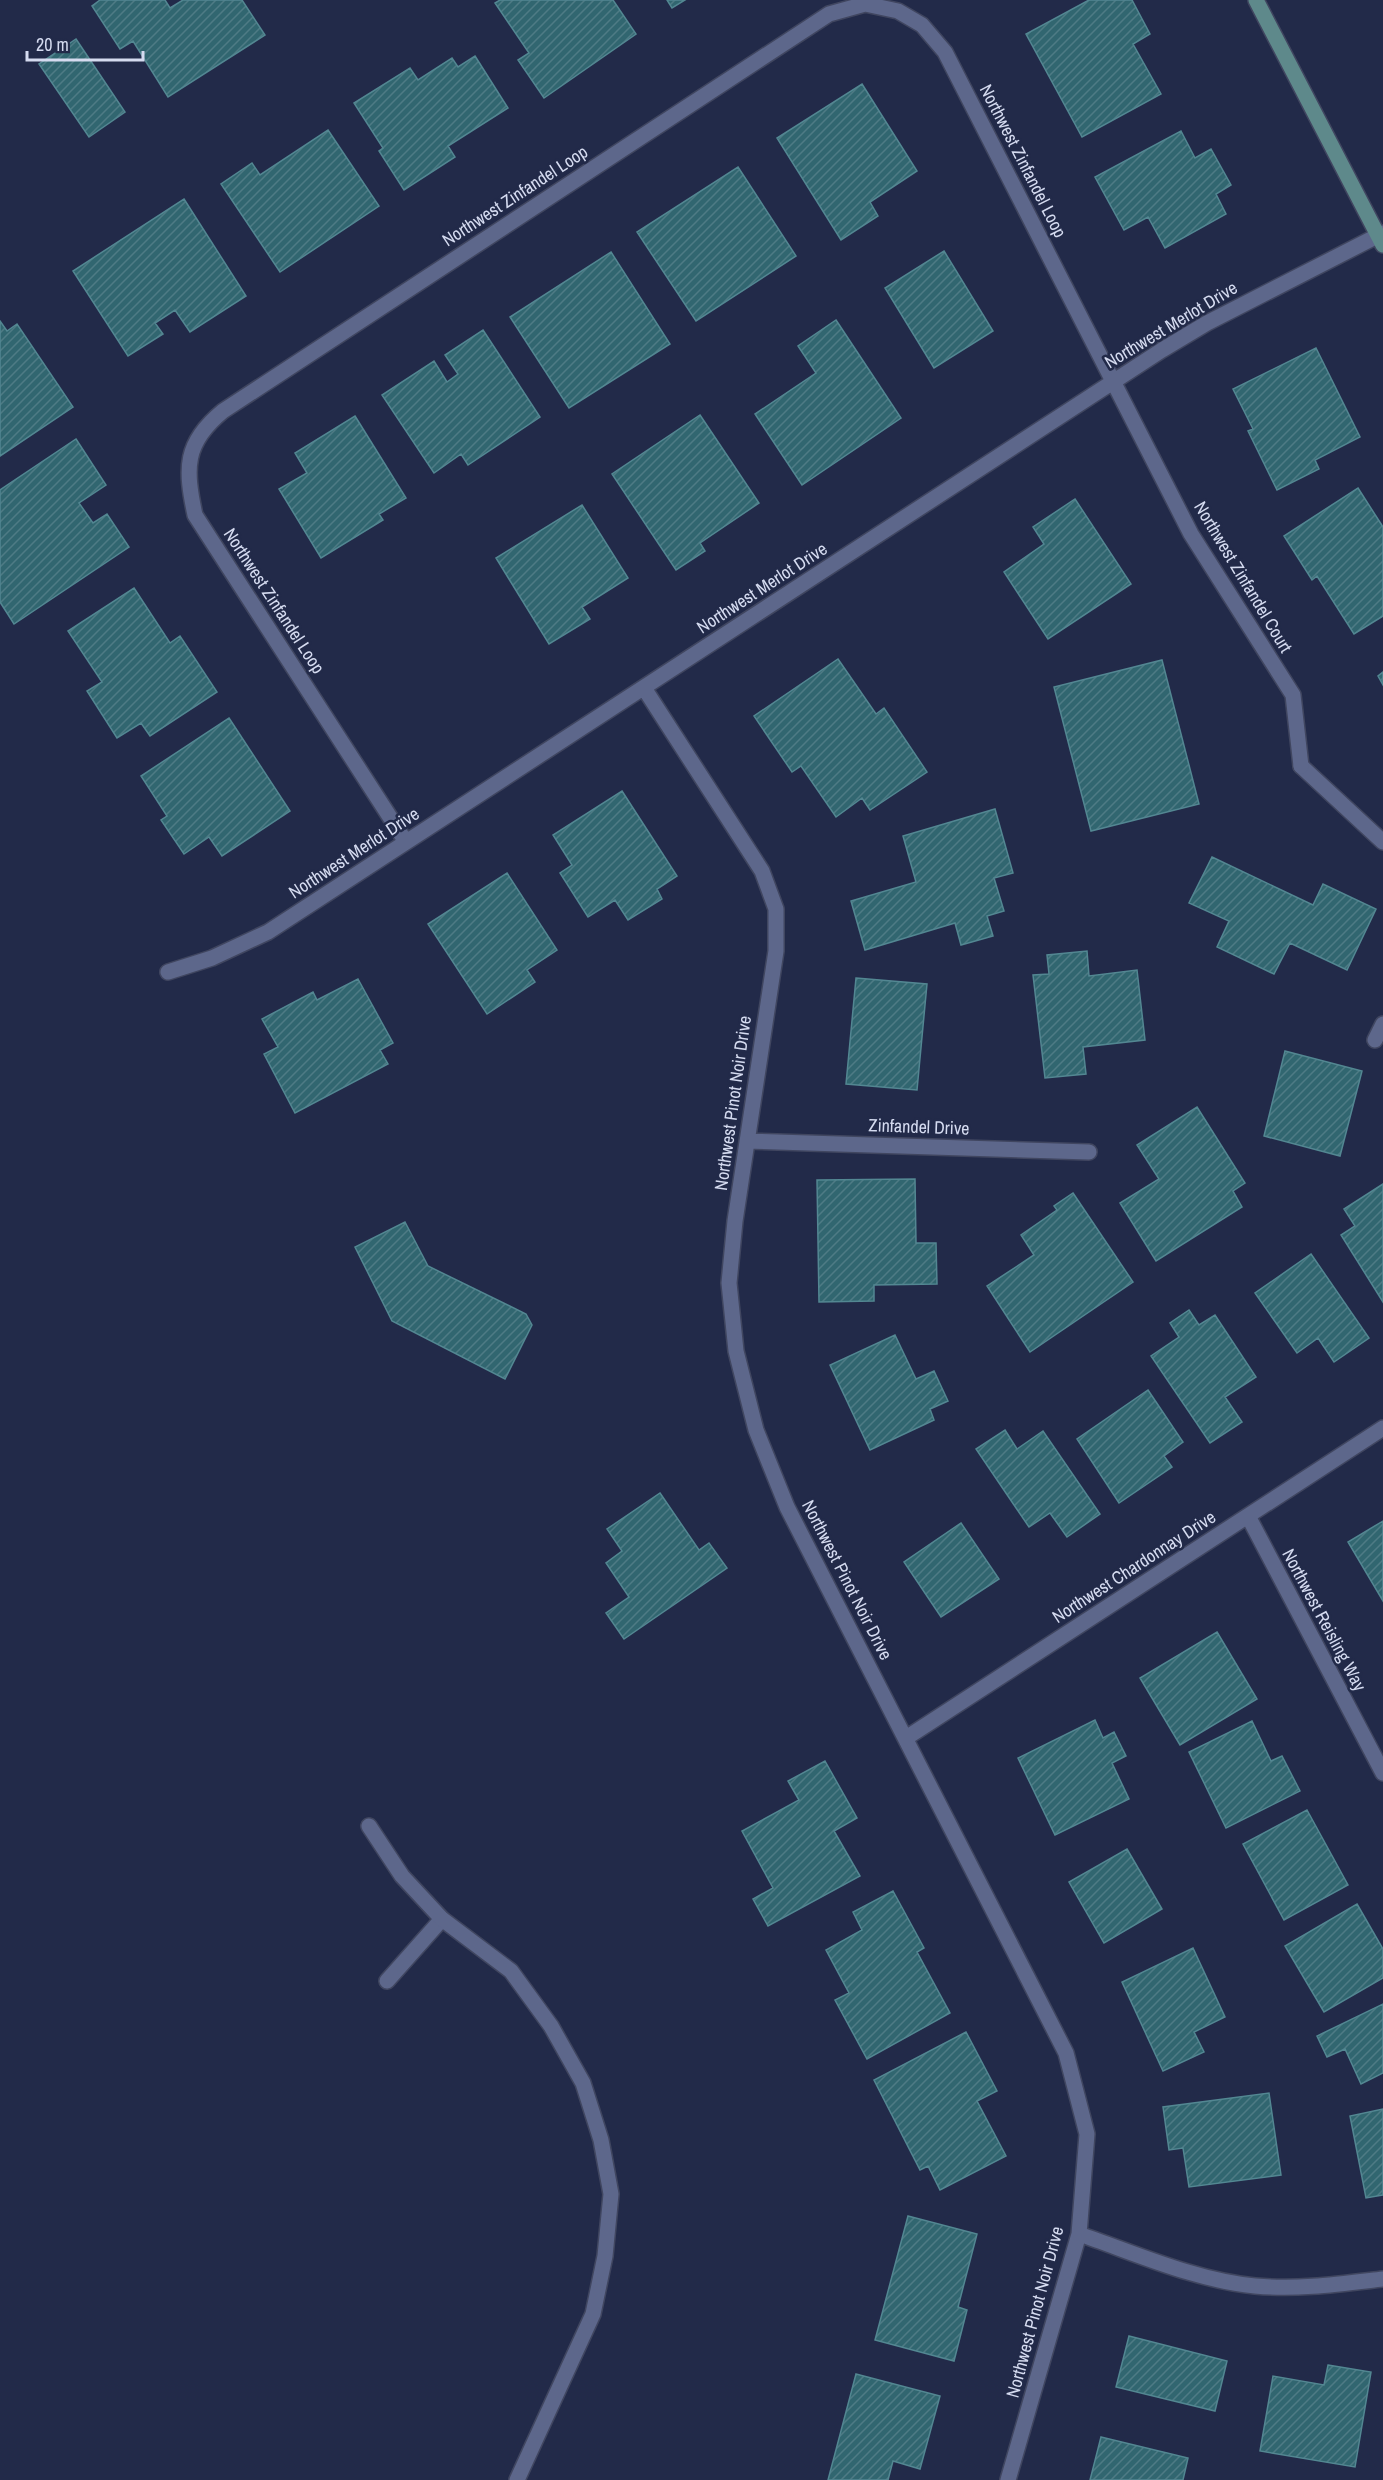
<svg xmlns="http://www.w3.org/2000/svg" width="1383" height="2480" font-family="'Archivo Narrow',sans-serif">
<defs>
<pattern id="building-hatch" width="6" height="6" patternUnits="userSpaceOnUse" patternTransform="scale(1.5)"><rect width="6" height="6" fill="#316670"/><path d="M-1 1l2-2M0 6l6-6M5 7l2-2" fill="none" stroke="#4e7b85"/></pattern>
</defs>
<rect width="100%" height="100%" fill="#222a49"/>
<!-- building -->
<path fill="url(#building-hatch)" stroke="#538792" stroke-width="1.5" d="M 100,0 L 165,0 L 170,8 L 183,0 L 242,0 L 265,35 L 168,97 L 133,41 L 120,49 L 92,6 Z
M 500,0 L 613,0 L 636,34 L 544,98 L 518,60 L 529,53 L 495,3 Z
M 667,0 L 685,0 L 672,8 Z
M 1089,0 L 1132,0 L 1150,34 L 1133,44 L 1161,94 L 1082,137 L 1026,34 Z
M 76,39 L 125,112 L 89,137 L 39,64 Z
M 475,56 L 508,108 L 448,146 L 455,157 L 404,190 L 379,151 L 383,148 L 354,103 L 410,68 L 418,80 L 452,58 L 458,67 Z
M 862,84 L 917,171 L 870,202 L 878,216 L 841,240 L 777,138 Z
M 328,130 L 379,206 L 280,272 L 221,184 L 252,163 L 260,175 Z
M 1181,131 L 1195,158 L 1211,149 L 1231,185 L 1216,194 L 1226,214 L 1165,248 L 1148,217 L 1124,230 L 1095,177 Z
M 738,167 L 796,256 L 696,321 L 637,232 Z
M 184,199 L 246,296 L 190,332 L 175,310 L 155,323 L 163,334 L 128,356 L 73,271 Z
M 944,251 L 993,331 L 934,368 L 885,288 Z
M 611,252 L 670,344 L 569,408 L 510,317 Z
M 836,320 L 901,418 L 802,485 L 755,414 L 816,373 L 798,346 Z
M 0,321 L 7,331 L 17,324 L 73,407 L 0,456 Z
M 483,330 L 540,417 L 468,465 L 461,454 L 434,473 L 382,395 L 434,361 L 447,382 L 458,374 L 445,355 Z
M 1316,348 L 1360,437 L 1315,460 L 1319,469 L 1277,490 L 1248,431 L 1253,429 L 1233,389 Z
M 700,415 L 759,503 L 700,543 L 705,551 L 676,570 L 612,474 Z
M 355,416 L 406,498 L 379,514 L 383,520 L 321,558 L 279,489 L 307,473 L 295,453 Z
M 76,439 L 106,485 L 79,503 L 93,523 L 107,514 L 129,547 L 14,624 L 0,602 L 0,490 Z
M 1358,488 L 1383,527 L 1383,616 L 1354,634 L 1317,576 L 1312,580 L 1284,536 Z
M 1075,499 L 1131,584 L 1048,639 L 1004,572 L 1044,544 L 1033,527 Z
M 582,505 L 628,578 L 582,607 L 590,619 L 549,644 L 496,558 Z
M 134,588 L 170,643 L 180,636 L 217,692 L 150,736 L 141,723 L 117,738 L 87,691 L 102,682 L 68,631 Z
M 838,659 L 876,714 L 884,708 L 927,772 L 870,810 L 862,798 L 836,817 L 801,766 L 792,772 L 754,716 Z
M 1162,660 L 1199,804 L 1091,831 L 1054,687 Z
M 1383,672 L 1383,685 L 1378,676 Z
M 229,718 L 290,811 L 222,856 L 209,837 L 184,854 L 161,820 L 167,816 L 141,776 Z
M 622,791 L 677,876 L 657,889 L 662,899 L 628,920 L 615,900 L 588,917 L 560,873 L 572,865 L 553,835 Z
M 995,809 L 1013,873 L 994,878 L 1004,911 L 987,916 L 993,936 L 961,945 L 955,923 L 865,950 L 851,901 L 916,882 L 903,836 Z
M 1212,857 L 1313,905 L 1323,884 L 1376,909 L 1347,970 L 1290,943 L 1274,974 L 1217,947 L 1229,921 L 1189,903 Z
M 507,873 L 557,950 L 527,970 L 535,982 L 487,1014 L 428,924 Z
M 1087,951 L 1089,976 L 1137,970 L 1145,1040 L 1083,1047 L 1086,1074 L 1045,1078 L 1033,975 L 1049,974 L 1047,955 Z
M 856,978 L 927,984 L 917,1090 L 846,1084 Z
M 358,979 L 393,1043 L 380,1050 L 388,1064 L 295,1113 L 264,1054 L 278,1047 L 262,1019 L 313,992 L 317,1000 Z
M 1285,1051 L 1362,1071 L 1340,1156 L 1264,1136 Z
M 1197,1107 L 1245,1183 L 1233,1191 L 1242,1207 L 1156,1261 L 1120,1203 L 1159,1179 L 1137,1145 Z
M 915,1179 L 916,1243 L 936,1243 L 937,1284 L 874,1285 L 874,1301 L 819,1302 L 817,1180 Z
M 1383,1184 L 1383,1302 L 1341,1235 L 1355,1226 L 1344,1209 Z
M 1073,1193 L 1133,1282 L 1030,1352 L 987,1286 L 1034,1255 L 1021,1235 L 1057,1210 L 1054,1206 Z
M 405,1222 L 428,1266 L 526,1314 L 532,1325 L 505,1379 L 392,1321 L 355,1247 Z
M 1311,1254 L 1369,1338 L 1334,1362 L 1318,1338 L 1297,1353 L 1255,1293 Z
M 1189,1310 L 1199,1325 L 1215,1315 L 1256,1377 L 1225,1397 L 1242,1422 L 1210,1443 L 1151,1356 L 1179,1337 L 1170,1323 Z
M 895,1335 L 916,1379 L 934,1371 L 948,1401 L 930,1409 L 934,1420 L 870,1450 L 830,1365 Z
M 1148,1390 L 1183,1442 L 1164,1456 L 1172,1467 L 1119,1503 L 1077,1439 Z
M 1005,1430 L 1017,1449 L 1043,1431 L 1100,1514 L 1067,1537 L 1050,1513 L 1029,1527 L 976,1449 Z
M 660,1493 L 699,1550 L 709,1543 L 727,1568 L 624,1639 L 606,1613 L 629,1597 L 606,1563 L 622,1551 L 607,1529 Z
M 1383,1521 L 1383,1601 L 1348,1542 Z
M 961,1523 L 999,1579 L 941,1617 L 904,1562 Z
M 1217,1632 L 1257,1699 L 1180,1745 L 1140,1678 Z
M 1095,1720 L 1103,1738 L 1114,1732 L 1126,1756 L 1112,1763 L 1129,1799 L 1055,1835 L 1018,1758 Z
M 1252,1721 L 1271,1761 L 1282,1756 L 1300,1791 L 1226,1828 L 1189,1752 Z
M 825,1761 L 857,1818 L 834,1831 L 860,1876 L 768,1926 L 753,1899 L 773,1888 L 742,1831 L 799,1800 L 788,1781 Z
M 1307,1810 L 1348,1885 L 1284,1920 L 1243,1844 Z
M 1127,1849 L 1162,1909 L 1104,1943 L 1069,1882 Z
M 893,1891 L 924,1948 L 917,1952 L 950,2013 L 867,2059 L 835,2000 L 849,1993 L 826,1950 L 862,1930 L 853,1912 Z
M 1357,1904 L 1383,1949 L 1383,1978 L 1324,2012 L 1285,1946 Z
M 1193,1948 L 1225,2017 L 1194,2032 L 1204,2052 L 1163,2071 L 1122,1982 Z
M 1383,2004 L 1383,2073 L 1361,2084 L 1345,2049 L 1327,2057 L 1317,2036 Z
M 966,2032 L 997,2091 L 977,2101 L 1006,2156 L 940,2190 L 928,2166 L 920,2170 L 874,2080 Z
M 1269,2093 L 1281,2175 L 1189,2187 L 1183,2148 L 1169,2150 L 1163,2107 Z
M 1383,2109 L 1383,2195 L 1366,2198 L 1350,2116 Z
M 908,2216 L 977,2234 L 958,2307 L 967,2310 L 954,2361 L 875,2340 Z
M 1129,2336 L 1227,2361 L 1215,2411 L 1116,2387 Z
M 1328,2365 L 1371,2372 L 1355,2467 L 1260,2451 L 1273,2376 L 1324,2385 Z
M 856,2374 L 940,2396 L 920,2469 L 893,2461 L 888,2480 L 828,2480 Z
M 1101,2437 L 1188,2458 L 1183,2480 L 1090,2480 Z"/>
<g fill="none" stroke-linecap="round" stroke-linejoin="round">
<!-- service casing -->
<g stroke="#404660" stroke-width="18">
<path id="service" d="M 1301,766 L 1383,842
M 1375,1040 L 1383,1024
M 387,1981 L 442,1919"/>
</g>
<!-- minor casing -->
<g stroke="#404660" stroke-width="18">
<path id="minor" d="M 644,688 L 762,871 L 776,909 L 776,951 L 735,1221 L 729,1283 L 736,1351 L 756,1430 L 787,1507 L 1066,2053 L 1087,2134 L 1079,2234 L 1008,2480
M 406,842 L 195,515 C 185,468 184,443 223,411 L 829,14 L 865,4 L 898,11 L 922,25 L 945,52 L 1191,534 L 1293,695 L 1301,766
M 168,972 L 212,958 L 268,932 L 1162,350 L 1207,323 L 1383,233
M 747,1141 L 1089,1152
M 1248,1516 L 1383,1773
M 906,1738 L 1383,1428
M 369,1826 L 402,1876 L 442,1919 L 511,1971 L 551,2026 L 583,2083 L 601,2140 L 611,2194 L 605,2256 L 593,2314 L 517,2480
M 1079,2234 C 1135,2253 1194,2280 1255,2286 C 1298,2290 1340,2284 1383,2279"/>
</g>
<!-- secondary casing -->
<g stroke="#404660" stroke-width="18">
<path id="secondary" d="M 1256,0 L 1383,245"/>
</g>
<!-- service -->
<use href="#service" stroke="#5d678b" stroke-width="15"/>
<!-- minor -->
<use href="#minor" stroke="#5d678b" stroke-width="15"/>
<!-- secondary -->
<use href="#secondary" stroke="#5e898b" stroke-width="15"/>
</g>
<g text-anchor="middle" stroke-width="5" stroke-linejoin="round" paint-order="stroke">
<!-- street labels -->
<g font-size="18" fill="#d5dbf0" stroke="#222a49">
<text transform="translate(1023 161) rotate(63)" y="6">Northwest Zinfandel Loop</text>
<text transform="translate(515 196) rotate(-33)" y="6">Northwest Zinfandel Loop</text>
<text transform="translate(1171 325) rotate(-31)" y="6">Northwest Merlot Drive</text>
<text transform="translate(1243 577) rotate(59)" y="6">Northwest Zinfandel Court</text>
<text transform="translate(762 588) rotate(-33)" y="6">Northwest Merlot Drive</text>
<text transform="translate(274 601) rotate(57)" y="6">Northwest Zinfandel Loop</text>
<text transform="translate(354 853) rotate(-33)" y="6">Northwest Merlot Drive</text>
<text transform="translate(733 1103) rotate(-82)" y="6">Northwest Pinot Noir Drive</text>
<text transform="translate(919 1127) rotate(2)" y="6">Zinfandel Drive</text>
<text transform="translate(1134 1567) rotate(-33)" y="6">Northwest Chardonnay Drive</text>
<text transform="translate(847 1580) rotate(63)" y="6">Northwest Pinot Noir Drive</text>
<text transform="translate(1324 1620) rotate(62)" y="6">Northwest Reisling Way</text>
<text transform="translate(1035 2312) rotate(-75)" y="6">Northwest Pinot Noir Drive</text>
</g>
</g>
<!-- scale -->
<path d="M27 51v9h116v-9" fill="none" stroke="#d5dbf0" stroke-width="3"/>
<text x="36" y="51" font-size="18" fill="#d5dbf0" stroke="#222a49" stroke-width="4.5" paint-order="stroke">20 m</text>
</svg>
